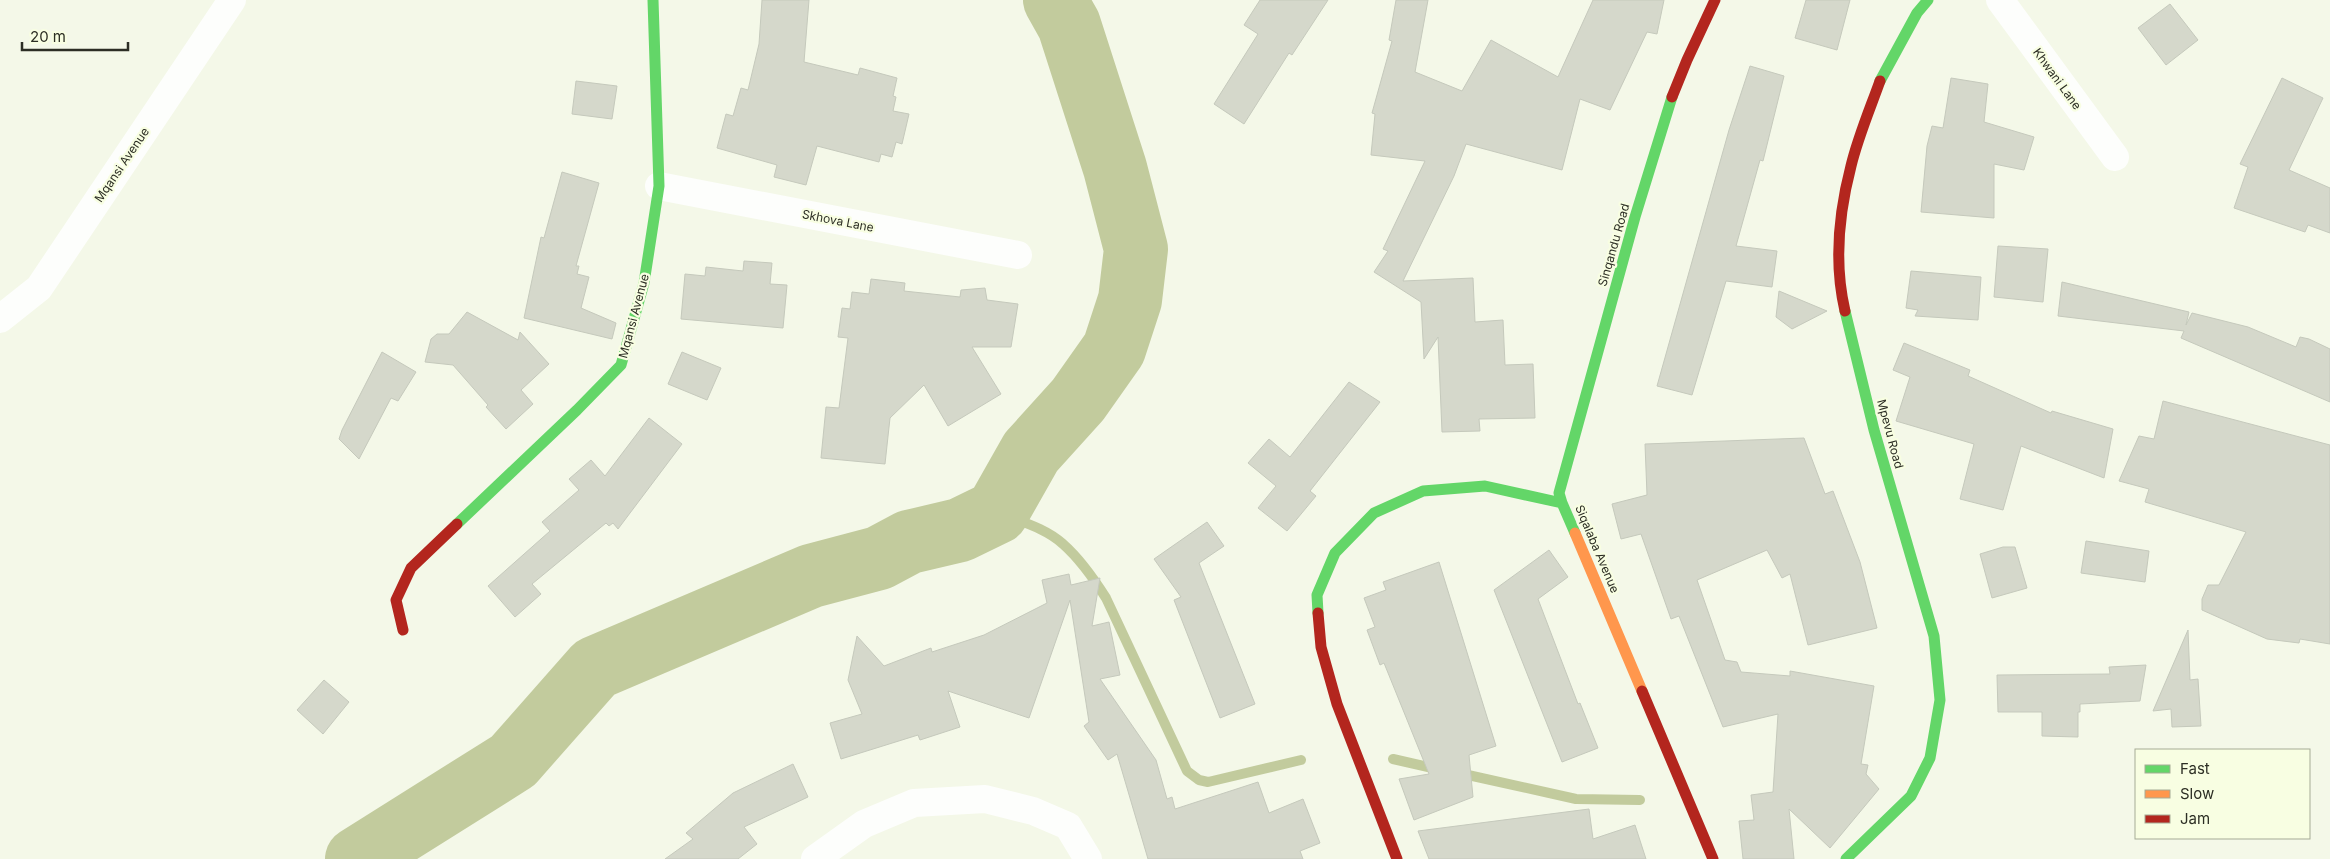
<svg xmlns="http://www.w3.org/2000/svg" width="2330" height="859" font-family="Inter,sans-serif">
<rect width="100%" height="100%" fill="#f4f8e8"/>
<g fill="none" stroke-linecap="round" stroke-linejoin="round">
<!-- stream -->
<path stroke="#c2cb9d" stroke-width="10" d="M 997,512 C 1019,521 1046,528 1063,544 C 1080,559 1094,579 1106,598 L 1187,771 L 1199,780 L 1208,782 L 1301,760
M 1393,759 L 1437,769
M 1459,773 L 1576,799 L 1640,800"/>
<!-- river -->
<path stroke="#c2cb9d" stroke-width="64" d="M 357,859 L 513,761 L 595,668 L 811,576 L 879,558 L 909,542 L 960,530 L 997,512 L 1031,452 L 1078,400 L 1114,349 L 1130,300 L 1136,249 L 1115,168 L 1069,25 L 1055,0"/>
</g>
<!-- building -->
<path fill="#d5d8cb" stroke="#c5c9bc" d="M 762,0 L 809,0 L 804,62 L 858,75 L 860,68 L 897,78 L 893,96 L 896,97 L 893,111 L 909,114 L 902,144 L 896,142 L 892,157 L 881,154 L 879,162 L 817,146 L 806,185 L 774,177 L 777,165 L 717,148 L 726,114 L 733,116 L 741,88 L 748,90 L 759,44 Z
M 1260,0 L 1328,0 L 1292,55 L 1289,53 L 1244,124 L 1214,104 L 1258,34 L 1244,25 Z
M 1396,0 L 1428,0 L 1415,72 L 1462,91 L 1491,40 L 1558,77 L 1593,0 L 1664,0 L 1657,34 L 1647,32 L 1610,110 L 1580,99 L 1562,170 L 1466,144 L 1454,176 L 1403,281 L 1473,278 L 1475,322 L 1503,320 L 1505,365 L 1533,364 L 1535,418 L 1479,419 L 1480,431 L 1442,432 L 1438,337 L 1424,359 L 1421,302 L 1374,272 L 1388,251 L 1383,249 L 1425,161 L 1371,155 L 1375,114 L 1372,113 L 1392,41 L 1389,40 Z
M 1806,0 L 1850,0 L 1837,50 L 1795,38 Z
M 2170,4 L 2198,40 L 2166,65 L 2138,28 Z
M 1750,66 L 1784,76 L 1763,161 L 1760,160 L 1736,246 L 1777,251 L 1772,287 L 1726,281 L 1692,395 L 1657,386 L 1729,130 Z
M 1951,78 L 1988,84 L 1984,122 L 2034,137 L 2024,170 L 1994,164 L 1994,218 L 1921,212 L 1927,146 L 1932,126 L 1943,128 Z
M 2282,78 L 2323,98 L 2289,170 L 2330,188 L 2330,233 L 2308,225 L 2305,232 L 2234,208 L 2248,167 L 2240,164 Z
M 576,81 L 617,86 L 612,119 L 572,114 Z
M 562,172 L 599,183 L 576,266 L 579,266 L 577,274 L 589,277 L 581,308 L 616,323 L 612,339 L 524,318 L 541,237 L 544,238 Z
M 1998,246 L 2048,249 L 2043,302 L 1994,297 Z
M 744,261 L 772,263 L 770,284 L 787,285 L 783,328 L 681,319 L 685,274 L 705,276 L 706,267 L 743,271 Z
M 1911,271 L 1981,277 L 1978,320 L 1915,316 L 1918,310 L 1906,308 Z
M 871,279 L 905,283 L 904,291 L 960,297 L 961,290 L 985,288 L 987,300 L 1018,304 L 1011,347 L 972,347 L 1001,394 L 948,426 L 924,385 L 890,418 L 885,464 L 821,458 L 826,407 L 839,408 L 848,338 L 838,337 L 842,308 L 850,309 L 852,292 L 869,294 Z
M 2062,282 L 2189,312 L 2186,325 L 2192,313 L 2248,327 L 2296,347 L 2300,337 L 2309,339 L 2330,349 L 2330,402 L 2181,338 L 2184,331 L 2058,316 Z
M 1779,291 L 1827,311 L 1792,329 L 1776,317 Z
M 467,312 L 518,340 L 520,332 L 549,364 L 521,390 L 533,404 L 506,429 L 486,407 L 488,405 L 453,365 L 425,362 L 431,339 L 437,334 L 449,334 Z
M 1904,343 L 1970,370 L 1968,376 L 2051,413 L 2052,411 L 2113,429 L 2104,478 L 2021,446 L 2003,510 L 1960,499 L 1974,444 L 1896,421 L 1910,377 L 1893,370 Z
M 382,352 L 416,372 L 398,401 L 391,398 L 359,459 L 339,439 L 342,430 Z
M 682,352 L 721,368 L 707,400 L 668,384 Z
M 1349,382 L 1380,402 L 1310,491 L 1316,496 L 1287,531 L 1258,508 L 1276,486 L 1248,463 L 1269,439 L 1290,457 Z
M 2163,401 L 2330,445 L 2330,644 L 2300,639 L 2299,643 L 2267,639 L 2202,610 L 2202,599 L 2208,585 L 2219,585 L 2246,532 L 2145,502 L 2149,489 L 2119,481 L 2139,436 L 2154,439 Z
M 649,418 L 682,444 L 618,529 L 613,523 L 609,526 L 606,523 L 532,584 L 541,594 L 515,617 L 488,586 L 550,531 L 542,522 L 579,490 L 569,479 L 591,460 L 605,476 Z
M 1804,438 L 1825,494 L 1833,491 L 1860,562 L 1877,628 L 1808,645 L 1790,574 L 1782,578 L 1767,550 L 1697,580 L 1725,660 L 1737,662 L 1741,672 L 1790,676 L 1790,671 L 1874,686 L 1861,764 L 1868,765 L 1866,774 L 1879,789 L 1830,848 L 1789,809 L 1794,859 L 1743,859 L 1739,821 L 1754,820 L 1751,795 L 1773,792 L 1778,714 L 1723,727 L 1679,616 L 1671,619 L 1641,534 L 1621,539 L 1612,504 L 1647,495 L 1645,444 Z
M 1207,522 L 1224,546 L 1199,563 L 1255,704 L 1220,718 L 1174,600 L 1181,597 L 1154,559 Z
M 2086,541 L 2149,551 L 2145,582 L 2081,573 Z
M 2003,547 L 2015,547 L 2027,588 L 1992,598 L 1980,554 Z
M 1549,550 L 1568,577 L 1538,599 L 1578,704 L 1580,703 L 1598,748 L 1562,762 L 1494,590 Z
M 1439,562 L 1496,746 L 1469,755 L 1473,797 L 1414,820 L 1399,779 L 1429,774 L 1384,663 L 1380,665 L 1367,630 L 1375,627 L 1364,598 L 1386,590 L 1383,582 Z
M 1069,574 L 1071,585 L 1100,578 L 1092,626 L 1109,622 L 1120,675 L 1100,679 L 1156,760 L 1167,799 L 1172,797 L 1175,809 L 1258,782 L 1269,813 L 1303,799 L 1320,843 L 1300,851 L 1303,859 L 1148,859 L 1117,754 L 1108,760 L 1084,726 L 1089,722 L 1070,600 L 1029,718 L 948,691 L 960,727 L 920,740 L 918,735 L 841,759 L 830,723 L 862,714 L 848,680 L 857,636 L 884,666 L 931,648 L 932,652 L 984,635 L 1047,603 L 1042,580 Z
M 2188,630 L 2190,680 L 2198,679 L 2201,726 L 2172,727 L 2171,709 L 2153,711 Z
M 2146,665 L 2140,701 L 2080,704 L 2080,712 L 2078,712 L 2078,737 L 2042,736 L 2042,712 L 1998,712 L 1997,675 L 2110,674 L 2109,667 Z
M 324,680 L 349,702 L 323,734 L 297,710 Z
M 793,764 L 808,797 L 744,827 L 757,844 L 738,859 L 665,859 L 693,839 L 686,833 L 733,793 Z
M 1589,809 L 1593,839 L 1635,825 L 1646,859 L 1429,859 L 1418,831 Z"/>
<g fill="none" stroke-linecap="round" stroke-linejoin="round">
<!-- street -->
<path stroke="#fdfefc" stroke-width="28" d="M 2000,0 L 2115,157
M 659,186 L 1018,255
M 0,319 L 39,288 L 232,0
M 815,859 L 864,824 L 914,803 L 985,799 L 1033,811 L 1068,826 L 1088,859"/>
<!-- fast -->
<path stroke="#63d668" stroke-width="11" d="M 1880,81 L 1917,13 L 1928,0
M 1845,311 L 1874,430 L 1934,636 L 1940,700 L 1930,758 L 1911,796 L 1846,859
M 1562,503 L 1559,493 L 1635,217 L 1672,97
M 457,524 L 577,410 L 621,365 L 644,283 L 659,186 L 653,0
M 1318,613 L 1317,595 L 1335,553 L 1374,513 L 1423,491 L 1485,486 L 1562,503 L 1575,533"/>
<!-- slow -->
<path stroke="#ff974d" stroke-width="11" d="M 1575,533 L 1642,691"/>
<!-- jam -->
<path stroke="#b3261e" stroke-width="11" d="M 1672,97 L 1687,60 L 1715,0
M 1845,311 C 1834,264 1839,212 1851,166 C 1858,137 1870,109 1880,81
M 1318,613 L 1321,647 L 1337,704 L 1397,859
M 403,630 L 396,600 L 411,568 L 457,524
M 1642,691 L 1713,859"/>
</g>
<g text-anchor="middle" stroke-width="4.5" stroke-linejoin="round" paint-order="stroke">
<!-- street labels -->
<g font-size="12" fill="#2c2e24" stroke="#f8fee2">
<text transform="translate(2057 79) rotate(54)" y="4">Khwani Lane</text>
<text transform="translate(122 165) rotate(-56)" y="4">Mqansi Avenue</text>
<text transform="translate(838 221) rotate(11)" y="4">Skhova Lane</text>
<text transform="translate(1614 245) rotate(-74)" y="4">Sinqandu Road</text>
<text transform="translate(634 316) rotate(-75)" y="4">Mqansi Avenue</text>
<text transform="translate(1890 434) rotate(75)" y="4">Mpevu Road</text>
<text transform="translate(1597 549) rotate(67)" y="4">Siqalaba Avenue</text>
</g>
</g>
<!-- legend -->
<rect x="2135" y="749" width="175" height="90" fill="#f8fee2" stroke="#a6ab96"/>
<rect x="2145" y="765" width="25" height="8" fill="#63d668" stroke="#a6ab96"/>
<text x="2180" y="774" font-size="15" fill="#2c2e24">Fast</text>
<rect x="2145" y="790" width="25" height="8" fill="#ff974d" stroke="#a6ab96"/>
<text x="2180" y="799" font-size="15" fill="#2c2e24">Slow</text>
<rect x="2145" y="815" width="25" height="8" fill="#b3261e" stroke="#a6ab96"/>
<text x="2180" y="824" font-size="15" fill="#2c2e24">Jam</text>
<!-- scale -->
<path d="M22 42v8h106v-8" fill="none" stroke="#2c2e24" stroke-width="2.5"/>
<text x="30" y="42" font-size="15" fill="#2c2e24" stroke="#f8fee2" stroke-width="4" paint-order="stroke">20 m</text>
</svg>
